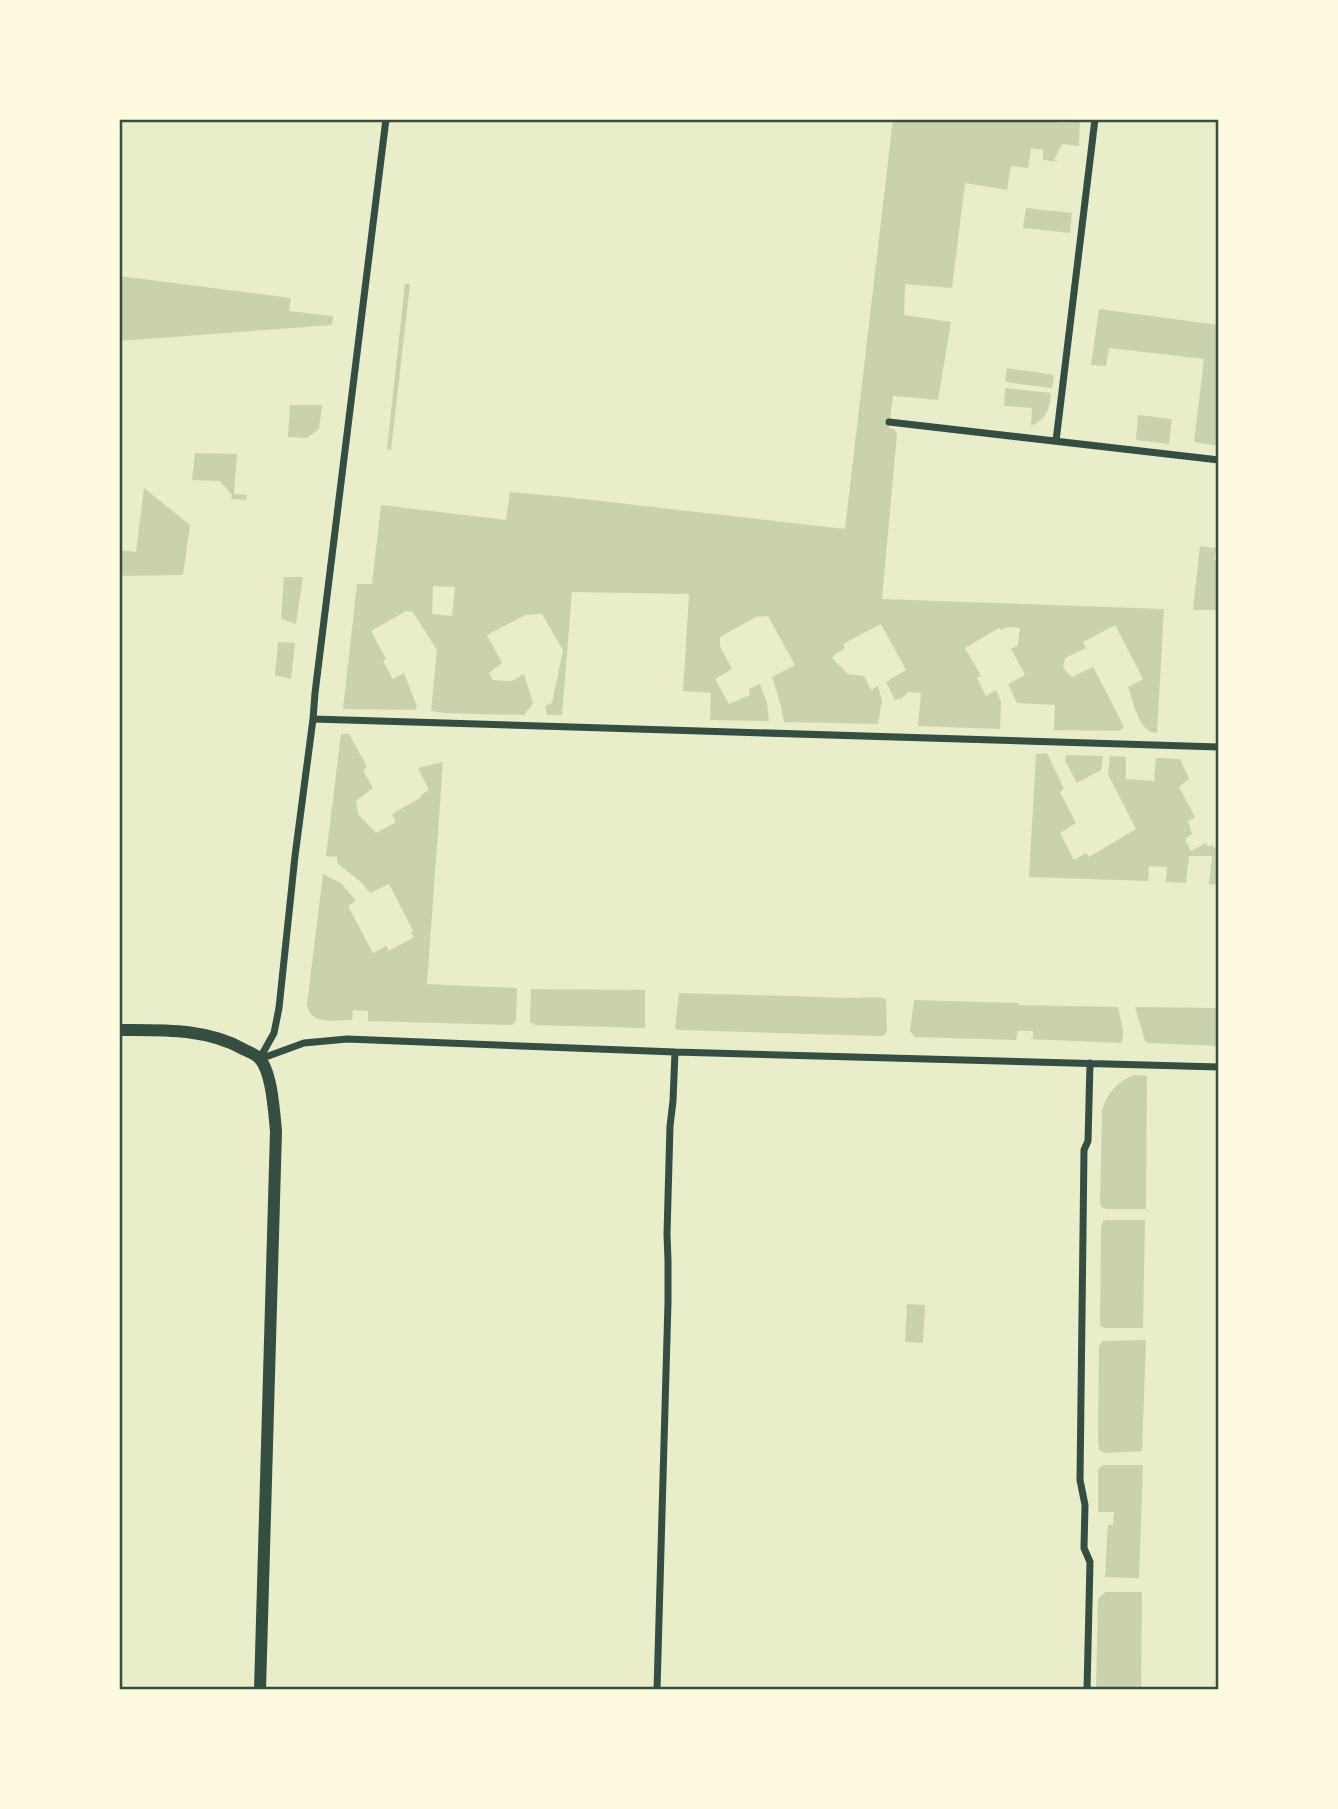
<svg xmlns="http://www.w3.org/2000/svg" width="1338" height="1809" font-family="'IBM Plex Serif',serif">
<rect width="100%" height="100%" fill="#e9edc9"/>
<!-- green -->
<path fill="#cad2ad" fill-rule="evenodd" d="M 893,119 L 1029,119 L 1067,123 L 1067,121 L 1072,121 L 1073,119 L 1080,120 L 1079,146 L 1062,144 L 1054,160 L 1058,162 L 1043,160 L 1043,150 L 1031,148 L 1028,168 L 1011,166 L 1007,190 L 965,183 L 952,288 L 905,284 L 904,315 L 951,322 L 938,400 L 893,396 L 889,428 L 894,429 L 897,434 L 882,599 L 1164,609 L 1157,733 C 1138,732 1134,703 1128,687 L 1143,679 L 1115,625 L 1083,642 L 1086,648 L 1065,658 L 1063,668 L 1072,677 L 1093,667 C 1104,687 1114,707 1124,727 L 1119,731 L 1054,730 L 1055,705 L 1017,703 L 1008,684 L 1025,675 L 1011,649 L 1018,645 L 1020,628 L 1008,627 L 1001,630 L 999,628 L 965,648 L 981,676 L 977,678 L 986,696 L 996,690 L 1001,702 L 1000,729 L 918,726 L 921,693 L 908,692 L 902,698 L 895,700 L 886,682 L 906,670 L 881,624 L 843,644 L 845,648 L 834,655 L 832,658 L 848,674 L 864,676 L 871,690 L 878,686 L 882,700 L 878,724 L 784,722 L 781,706 L 772,677 L 795,665 L 768,616 L 756,617 L 720,637 L 720,646 L 732,669 L 715,679 L 729,704 L 750,695 L 749,689 L 760,684 L 767,703 L 769,721 L 710,720 L 711,693 L 683,691 L 689,594 L 572,592 L 562,715 L 547,715 L 545,706 L 552,703 L 563,650 L 542,614 L 525,615 L 487,635 L 502,663 L 489,673 L 493,680 L 512,681 L 524,674 L 533,703 L 524,715 L 444,713 L 431,711 L 437,650 L 413,612 L 406,611 L 371,631 L 386,659 L 383,661 L 393,679 L 404,673 L 417,707 L 415,710 L 343,709 L 357,584 L 372,584 L 381,505 L 506,520 L 510,492 L 575,498 L 845,529 ZM 433,586 L 455,587 L 452,616 L 432,614 Z
M 1026,208 L 1072,213 L 1070,233 L 1023,228 Z
M 119,276 L 291,298 L 289,311 L 333,316 L 332,325 L 119,341 Z
M 405,284 L 410,284 L 391,450 L 387,449 Z
M 1099,309 L 1219,325 L 1219,446 L 1194,442 L 1204,359 L 1109,348 L 1106,366 L 1091,365 Z
M 1007,368 L 1054,375 L 1052,388 L 1005,382 Z
M 1005,388 L 1051,393 C 1050,409 1046,420 1031,426 L 1032,408 L 1004,406 Z
M 290,405 L 322,405 L 319,429 L 307,438 L 288,437 Z
M 1138,415 L 1172,419 L 1169,444 L 1136,440 Z
M 195,453 L 237,454 L 234,494 L 247,495 L 246,500 L 231,499 L 232,495 L 220,481 L 192,480 Z
M 144,488 L 190,525 L 183,575 L 119,576 L 119,550 L 136,552 Z
M 1200,546 L 1216,548 L 1214,560 L 1219,561 L 1219,610 L 1193,610 Z
M 284,577 L 303,577 L 296,624 L 281,619 Z
M 278,642 L 295,643 L 291,679 L 275,675 Z
M 341,734 L 349,734 L 367,767 L 363,770 L 373,788 L 356,801 L 358,814 L 376,833 L 396,822 L 392,814 L 422,797 L 421,795 L 429,790 L 418,768 L 443,762 L 427,984 L 517,988 L 516,1021 L 512,1025 L 368,1021 L 368,1011 L 353,1010 L 352,1020 C 336,1020 309,1026 307,1004 L 323,874 L 341,883 L 356,901 L 348,906 L 373,953 L 386,946 L 389,951 L 414,937 L 411,933 L 413,931 L 389,884 L 370,893 L 361,882 L 337,863 L 337,857 L 326,856 Z
M 1047,753 L 1064,789 L 1060,792 L 1076,823 L 1060,833 L 1074,860 L 1086,853 L 1089,857 L 1136,829 L 1108,774 L 1110,756 L 1126,757 L 1126,779 L 1154,781 L 1156,758 L 1180,759 L 1189,779 L 1179,787 L 1195,817 L 1188,821 L 1192,834 L 1185,839 L 1191,851 L 1206,843 L 1208,847 L 1212,845 L 1219,854 L 1219,885 L 1209,884 L 1212,856 L 1189,856 L 1186,883 L 1166,882 L 1167,867 L 1149,866 L 1148,881 L 1029,877 L 1036,754 Z
M 1066,755 L 1103,756 L 1101,770 L 1077,783 L 1065,760 Z
M 531,989 L 645,990 L 645,1028 L 535,1025 L 530,1022 Z
M 679,993 L 854,998 L 875,997 L 886,999 L 887,1032 L 883,1036 L 878,1036 L 678,1030 L 675,1028 Z
M 914,1000 L 1018,1003 L 1019,1005 L 1118,1007 L 1123,1030 L 1123,1037 L 1121,1043 L 1029,1039 L 1033,1038 L 1033,1031 L 1018,1031 L 1016,1040 L 915,1037 L 910,1031 Z
M 1135,1007 L 1219,1008 L 1219,1046 L 1149,1043 L 1145,1041 Z
M 1135,1075 L 1147,1076 L 1146,1209 L 1106,1209 L 1101,1207 L 1100,1204 L 1102,1111 C 1107,1093 1117,1081 1135,1075 Z
M 1107,1220 L 1145,1220 L 1143,1328 L 1105,1328 L 1100,1326 L 1101,1227 L 1103,1221 Z
M 907,1304 L 925,1305 L 923,1343 L 905,1342 Z
M 1146,1340 L 1142,1451 L 1105,1453 L 1099,1450 L 1098,1439 L 1099,1346 L 1103,1341 Z
M 1104,1465 L 1143,1465 L 1139,1578 L 1105,1577 L 1108,1525 L 1113,1525 L 1114,1512 L 1098,1512 L 1098,1471 L 1100,1467 Z
M 1105,1592 L 1142,1592 L 1141,1690 L 1096,1690 L 1098,1599 Z"/>
<g fill="none" stroke-linecap="round" stroke-linejoin="round">
<!-- minor -->
<path stroke="#344e41" stroke-width="7" d="M 889,422 L 1219,460
M 1056,441 L 1095,119
M 313,719 L 1219,747
M 260,1058 L 274,1033 L 279,1008 L 295,856 L 313,719 L 315,693 L 386,119
M 260,1059 L 304,1043 L 347,1039 L 675,1052 L 1219,1067
M 657,1690 L 668,1302 L 668,1261 L 667,1234 L 670,1126 L 673,1101 L 675,1052
M 1087,1690 L 1090,1562 L 1084,1548 L 1085,1505 L 1080,1480 L 1084,1150 L 1088,1141 L 1090,1063"/>
<!-- tertiary -->
<path stroke="#344e41" stroke-width="12" d="M 119,1030 C 161,1030 207,1028 245,1050 C 249,1052 256,1055 259,1058 C 272,1071 274,1112 276,1131 L 260,1690"/>
</g>
<!-- border -->
<rect width="1338" height="1809" fill="none" stroke="#fefae0" stroke-width="242"/>
<rect x="121" y="121" width="1096" height="1567" fill="none" stroke="#344e41" stroke-width="2.5"/>
</svg>
